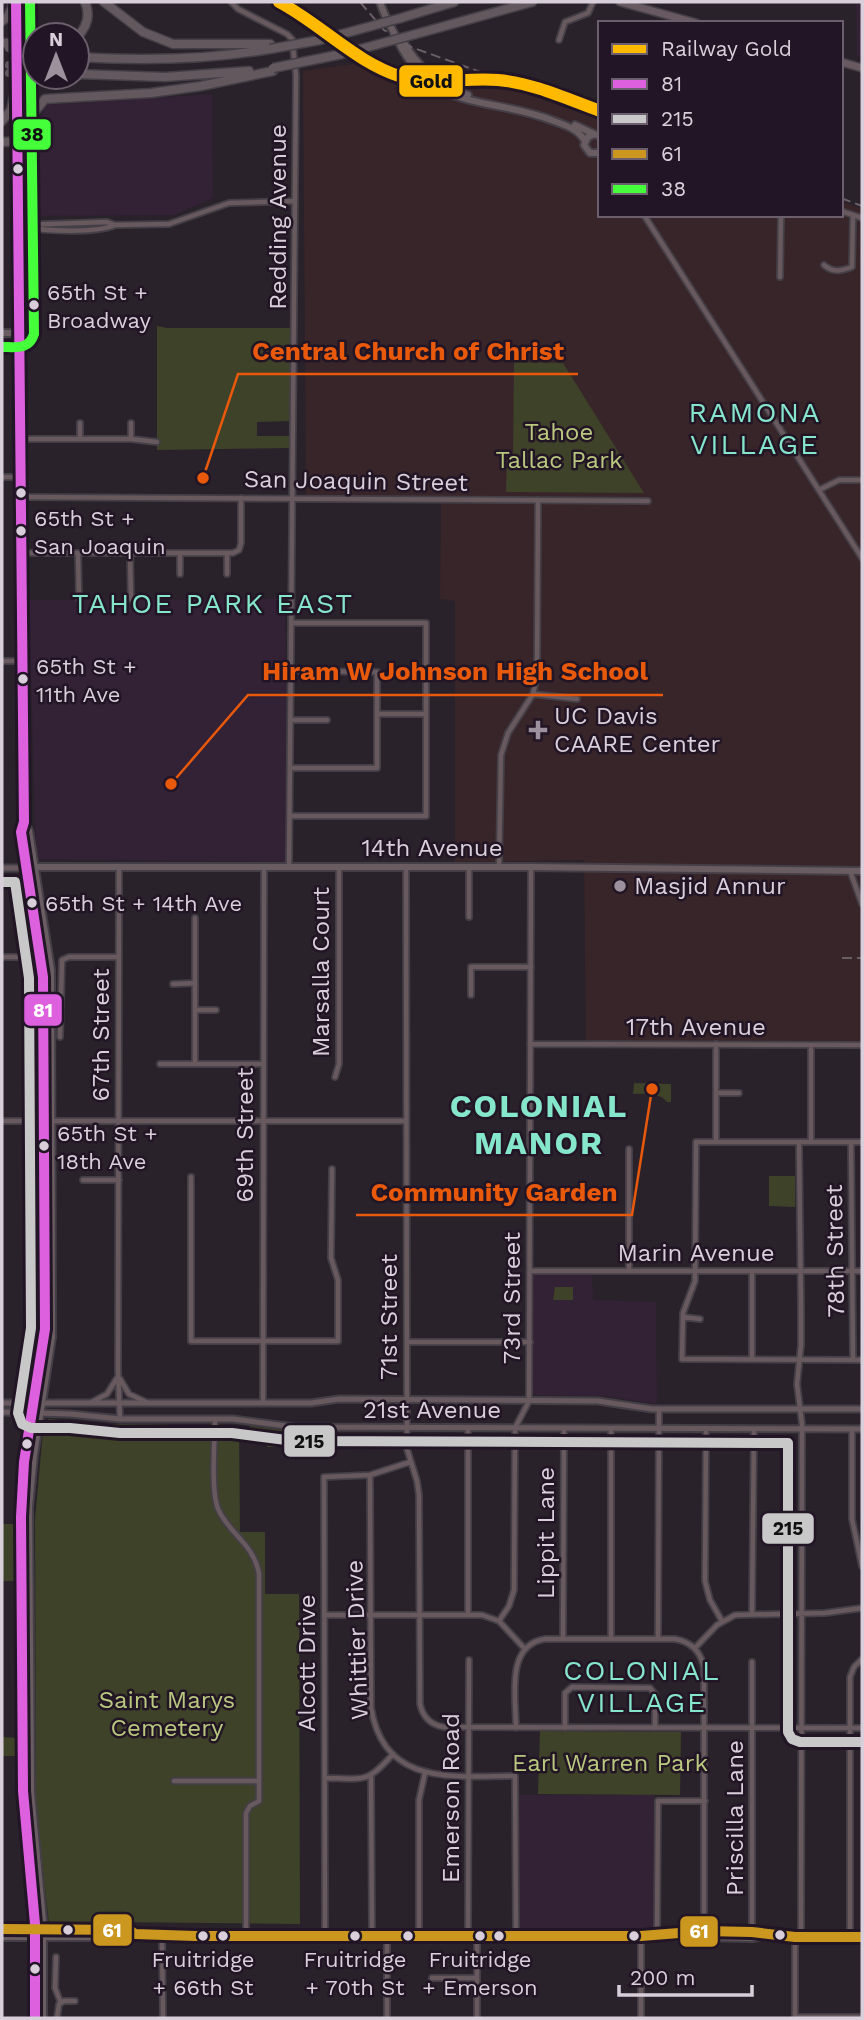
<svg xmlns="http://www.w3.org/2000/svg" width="864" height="2020" font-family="'Work Sans',sans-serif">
<rect width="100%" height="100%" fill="#29222b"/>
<!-- built -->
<path fill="#332135" d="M 856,2 L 862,2 L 862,57 L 857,55 Z
M 212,94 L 213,198 L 174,215 L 29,216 L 29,186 L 44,105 Z
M 285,599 L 289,862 L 36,859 L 29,600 Z
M 536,1273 L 592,1273 L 593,1300 L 656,1302 L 657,1404 L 603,1396 L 533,1395 L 532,1276 Z
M 518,1795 L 654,1795 L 654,1929 L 520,1928 Z"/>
<!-- industrial -->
<path fill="#372529" d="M 361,63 L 395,85 L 425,92 L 514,87 L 600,117 L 600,215 L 841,215 L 841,201 L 862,209 L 862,1045 L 586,1044 L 584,860 L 455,862 L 455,601 L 440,599 L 441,500 L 306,499 L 303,71 Z"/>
<!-- green -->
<path fill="#3e4228" d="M 157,326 L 167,328 L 291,328 L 291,421 L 257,422 L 257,436 L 291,436 L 291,448 L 157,450 Z
M 514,362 L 563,363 L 644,493 L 506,492 L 507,457 L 513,457 Z
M 634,1083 L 671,1084 L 671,1102 L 667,1102 C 659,1092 644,1094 633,1094 Z
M 769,1176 L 795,1176 L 795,1207 L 769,1206 Z
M 555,1287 L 573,1287 L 573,1300 L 553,1300 Z
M 49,1419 L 103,1424 L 239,1426 L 240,1532 L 265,1532 L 265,1594 L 299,1594 L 300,1924 L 114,1922 L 49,1924 L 36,1809 L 35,1519 L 43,1431 L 45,1421 Z
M 250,1426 L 288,1431 L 290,1440 L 286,1441 L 286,1447 L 267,1447 L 267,1438 L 264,1438 L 264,1434 L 254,1434 L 252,1437 Z
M 2,1524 L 14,1524 L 16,1581 L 2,1581 Z
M 540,1731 L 681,1732 L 680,1795 L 538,1794 Z
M 2,1737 L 17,1738 L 17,1756 L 2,1756 Z"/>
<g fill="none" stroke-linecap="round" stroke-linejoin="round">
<!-- minor casing -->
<g stroke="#443f46" stroke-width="8">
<path id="minor" d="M 231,2 L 238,9 L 287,34 L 292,39 L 296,75 L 289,867
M 559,40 L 565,22 L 588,13 L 593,2
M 841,211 L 862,218
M 644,215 L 862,558
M 20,225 L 107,222 L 115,225 L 169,224 L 229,203 L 295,201
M 24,226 C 45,232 96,233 115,225
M 824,265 C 833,273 841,271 852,267 L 853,215
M 780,277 L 781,215
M 21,439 L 131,439 L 157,442
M 80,439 L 80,423
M 131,439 L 131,423
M 2,477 L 21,477
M 819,490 L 839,480 L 862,480
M 21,497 L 648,501
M 21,553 L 233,553 L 239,550 L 241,543 L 241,498
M 78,553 L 79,599
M 130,553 L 131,599
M 180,553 L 180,574
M 227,574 L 227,553
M 2,661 L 22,661
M 533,694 L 577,699
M 377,714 L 426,714
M 290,720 L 327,720
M 290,768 L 377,768 L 377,672 L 291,671
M 290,816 L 426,816 L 426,623 L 291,623
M 469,867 L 469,917
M 499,867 L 501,755 L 508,733 L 533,694 L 537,676 L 538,500
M 119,868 L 118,1370 L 120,1419
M 406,868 L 407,1449 L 417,1481 L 419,1495 L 420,1704 C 423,1718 431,1725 444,1727 L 862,1728
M 850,871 L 862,904
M 2,957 L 28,957 L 35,966 L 36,1071 L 33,1077
M 173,984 L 195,983
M 471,995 L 471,967 L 531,967
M 195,1010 L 216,1010
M 60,1037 L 62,960 L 69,957 L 119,957
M 530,1044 L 862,1045
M 716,1044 L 716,1142
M 811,1045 L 811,1142
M 160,1064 L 263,1064
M 195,1064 L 195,918
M 335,1077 L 339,1064 L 339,868
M 716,1093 L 739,1093
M 2,1121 L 406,1121
M 799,1142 L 801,1308 L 801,1345 L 797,1384 L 802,1424 L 801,1937
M 851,1142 L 853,1360
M 862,1142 L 696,1142 L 695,1281 L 683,1313 L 682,1359 L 862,1360
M 191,1177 L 191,1341 L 338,1341 L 338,1280 L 331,1258 L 332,1169
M 83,1180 L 119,1180
M 530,1271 L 862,1271
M 629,1271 L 629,1149
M 752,1271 L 752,1359
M 683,1317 L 700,1319
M 407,1342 L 530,1342
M 120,1379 L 129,1394 L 146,1402
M 92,1402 L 107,1394 L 117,1378
M 263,1402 L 264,868
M 215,1419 C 215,1440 210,1493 219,1511 C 231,1535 253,1544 259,1573 L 259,1801 L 250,1806 L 246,1813 L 246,1936
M 611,1429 L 611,1639
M 706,1429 L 705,1581 L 710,1600 L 722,1621
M 852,1429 L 852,1519 L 862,1566
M 370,1475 L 371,1707 C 383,1787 454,1776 515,1776 L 516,1936
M 752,1613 L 754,1429
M 325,1615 L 482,1615 L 499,1621 L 524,1648
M 468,1615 L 468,1428
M 499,1621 L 509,1606 L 514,1590 L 515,1428 L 529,1401 L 531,867
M 563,1639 L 564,1428
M 658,1639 L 659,1409
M 695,1648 L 717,1625 L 735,1615 L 825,1613 L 862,1608
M 516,1728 C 516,1698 505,1645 545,1639 L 675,1639 C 692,1642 701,1652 704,1668 L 704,1931
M 565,1728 L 565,1693 L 572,1687 L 650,1688 L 655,1694 L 655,1728
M 371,1776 L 372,1936
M 325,1778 C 364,1778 366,1785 393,1754
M 174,1781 L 258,1781
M 752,1932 L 752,1662
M 162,1935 L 163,2018
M 657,1935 L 658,1801 L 705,1801
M 325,1936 L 324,1477 L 370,1475 L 410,1462
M 419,1936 L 419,1800 L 425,1773
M 468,1936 L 469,1660
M 477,1936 L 477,2018
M 641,1936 L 641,2018
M 387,1937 L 387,2018
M 795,1937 L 795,2018
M 850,1937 L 850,1677 L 854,1667 L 862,1659
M 56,1957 L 55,1988 L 61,2003
M 432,1978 L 477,1978
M 795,2017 L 862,2017
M 57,2018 L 59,2004 L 64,2001 L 75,2001"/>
</g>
<!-- tertiary casing -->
<g stroke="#443f46" stroke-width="9">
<path id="tertiary" d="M 2,868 L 27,868
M 2,1403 L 311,1403 L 339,1399 L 598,1401 L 652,1409 L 862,1409
M 2,1412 L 71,1414 L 120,1419 L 233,1419 L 294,1427 L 862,1429"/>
</g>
<!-- secondary casing -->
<g stroke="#443f46" stroke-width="10">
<path id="secondary" d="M 16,2 L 17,68
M 380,2 C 384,16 392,28 398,41 C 434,115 490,95 554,121 C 567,126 578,129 585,141
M 401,38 C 416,65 437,86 468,95
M 17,93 L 24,822 L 21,832 L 43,977 L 45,1329 L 24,1462 L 21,1517 L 23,1791 L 35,1924 L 35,2018
M 575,125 L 594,134
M 600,136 L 594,134 L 588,137 L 584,145 L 590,153 L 600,153
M 23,202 L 28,86 L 27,7
M 2,333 L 20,333
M 24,822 L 29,831 L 51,970 L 52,1337 L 34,1455 L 29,1507 L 31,1792 L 43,1921 L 43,2018
M 32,867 L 531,867 L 862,871
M 2,1929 L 129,1930 L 135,1934 L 195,1936 L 641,1936 L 672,1932 L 704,1931 L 752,1932 L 795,1937 L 862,1937
M 661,1936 L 753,1938 L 765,1935
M 2,1937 L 129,1937 L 135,1934"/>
</g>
<!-- primary casing -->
<g stroke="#443f46" stroke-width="10">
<path id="primary" d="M 620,2 L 696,23
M 841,62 L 862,68"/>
</g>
<!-- motorway casing -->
<g stroke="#443f46" stroke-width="11">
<path id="motorway" d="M 104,2 L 143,32 L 173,44 L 270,44
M 28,9 L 29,2
M 401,18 L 454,2
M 2,21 L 8,17 L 14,2
M 416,34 L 532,2
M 77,37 C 87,27 91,16 85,2
M 2,43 L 9,43
M 77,57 C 143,61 206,60 270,49
M 77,74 L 165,77 L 249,71
M 2,121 L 11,110 L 17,83
M 27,121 L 45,99 L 151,93 L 201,86 L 273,71
M 2,142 L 26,141"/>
</g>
<!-- minor -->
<use href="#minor" stroke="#67595e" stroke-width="4.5"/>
<!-- tertiary -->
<use href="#tertiary" stroke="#67595e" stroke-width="5"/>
<!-- secondary -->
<use href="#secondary" stroke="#6a5d62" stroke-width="6"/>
<!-- primary -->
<use href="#primary" stroke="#695961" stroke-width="7"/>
<!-- motorway -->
<use href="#motorway" stroke="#62585d" stroke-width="8"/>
<!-- rail -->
<path stroke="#696066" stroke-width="2" stroke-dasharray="10 5" stroke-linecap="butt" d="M 360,2 L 384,30 L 411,47 L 600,115
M 841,198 L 862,206
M 842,958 L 862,958"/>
<!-- motorway-bridge casing -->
<g stroke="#443f46" stroke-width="11" stroke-linecap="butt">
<path id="motorway-bridge" d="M 10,43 L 35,45
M 9,48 L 35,52
M 270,49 L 320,40 L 401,18
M 9,65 L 35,69
M 273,68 L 342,54 L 416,34
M 9,73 L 35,74"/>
</g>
<!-- motorway-bridge -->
<use href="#motorway-bridge" stroke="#62585d" stroke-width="8"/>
<!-- bus-1 casing -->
<g stroke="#221525" stroke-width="16">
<path id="bus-1" d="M 16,2 L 24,822 L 21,832 L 43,977 L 45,1329 L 24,1462 L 21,1517 L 23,1791 L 35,1924 L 35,2018"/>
</g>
<!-- bus-2 casing -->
<g stroke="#221525" stroke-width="16">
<path id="bus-2" d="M 2,882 L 15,882 L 29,978 L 31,1328 L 18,1413 L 22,1424 L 31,1428 L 70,1428 L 120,1433 L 232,1433 L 294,1441 L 788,1443 L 788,1732 L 792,1739 L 800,1742 L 862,1742"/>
</g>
<!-- bus-3 casing -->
<g stroke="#221525" stroke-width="16">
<path id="bus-3" d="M 2,1929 L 129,1930 L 135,1934 L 195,1936 L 641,1936 L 704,1931 L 752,1932 L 795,1937 L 862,1937"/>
</g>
<!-- bus-4 casing -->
<g stroke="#221525" stroke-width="16">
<path id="bus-4" d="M 2,347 C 16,347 29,350 34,334 L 30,2"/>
</g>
<!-- bus-1 -->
<use href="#bus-1" stroke="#dd60df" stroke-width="10"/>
<!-- bus-2 -->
<use href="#bus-2" stroke="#c8c8c8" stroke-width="10"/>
<!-- bus-3 -->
<use href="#bus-3" stroke="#cb971e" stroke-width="10"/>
<!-- bus-4 -->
<use href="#bus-4" stroke="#45ff3b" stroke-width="10"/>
<!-- rail-1 casing -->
<g stroke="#221525" stroke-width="18">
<path id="rail-1" d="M 279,2 C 321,24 356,63 402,77 C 433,86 466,77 498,80 C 533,83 567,99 600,111"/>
</g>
<!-- rail-1 -->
<use href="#rail-1" stroke="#ffba00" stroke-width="12"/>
</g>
<!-- markers -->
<g fill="#d8cfda" stroke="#221525" stroke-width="2.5">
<circle cx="18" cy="169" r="6"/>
<circle cx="34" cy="305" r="6"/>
<circle cx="21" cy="493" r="6"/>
<circle cx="21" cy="531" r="6"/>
<circle cx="23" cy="679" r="6"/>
<circle cx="32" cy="903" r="6"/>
<circle cx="44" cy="1146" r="6"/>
<circle cx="27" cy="1444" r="6"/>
<circle cx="68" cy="1930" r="6"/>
<circle cx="780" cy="1935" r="6"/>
<circle cx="203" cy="1936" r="6"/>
<circle cx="223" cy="1936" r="6"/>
<circle cx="355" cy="1936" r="6"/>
<circle cx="408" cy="1936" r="6"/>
<circle cx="480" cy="1936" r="6"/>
<circle cx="499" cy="1936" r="6"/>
<circle cx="634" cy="1936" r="6"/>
<circle cx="35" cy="1969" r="6"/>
</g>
<g fill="#9b929d" stroke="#221525" stroke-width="2.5">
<path d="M534.5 719.5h7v7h7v7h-7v7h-7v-7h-7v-7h7z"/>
<circle cx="620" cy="886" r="7"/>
</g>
<g text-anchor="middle" stroke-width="5" stroke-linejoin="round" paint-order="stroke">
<!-- bus labels -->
<g font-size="22" fill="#d8cfda" stroke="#221525" text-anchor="start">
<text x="47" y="300">65th St +<tspan x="47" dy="28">Broadway</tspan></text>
<text x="34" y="526">65th St +<tspan x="34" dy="28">San Joaquin</tspan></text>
<text x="36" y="674">65th St +<tspan x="36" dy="28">11th Ave</tspan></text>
<text x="45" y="911">65th St + 14th Ave</text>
<text x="57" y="1141">65th St +<tspan x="57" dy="28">18th Ave</tspan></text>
<text x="203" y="1967" text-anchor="middle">Fruitridge<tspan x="203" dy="28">+ 66th St</tspan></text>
<text x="355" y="1967" text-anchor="middle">Fruitridge<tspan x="355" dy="28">+ 70th St</tspan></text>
<text x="480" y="1967" text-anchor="middle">Fruitridge<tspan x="480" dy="28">+ Emerson</tspan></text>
</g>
<!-- street labels -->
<g font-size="24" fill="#d8cfda" stroke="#221525">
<text transform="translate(278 217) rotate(-90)" y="8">Redding Avenue</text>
<text transform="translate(356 481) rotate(1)" y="8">San Joaquin Street</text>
<text x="432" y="856">14th Avenue</text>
<text transform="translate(321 972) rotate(-90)" y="8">Marsalla Court</text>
<text x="696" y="1035">17th Avenue</text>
<text transform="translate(101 1035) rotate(-90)" y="8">67th Street</text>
<text transform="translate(245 1135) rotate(-90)" y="8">69th Street</text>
<text transform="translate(835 1251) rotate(-91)" y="8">78th Street</text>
<text x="696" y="1261">Marin Avenue</text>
<text transform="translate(512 1298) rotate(-90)" y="8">73rd Street</text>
<text transform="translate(389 1317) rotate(-90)" y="8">71st Street</text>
<text x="432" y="1418">21st Avenue</text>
<text transform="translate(546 1533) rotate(-90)" y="8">Lippit Lane</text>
<text transform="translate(357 1640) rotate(-92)" y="8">Whittier Drive</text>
<text transform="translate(307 1663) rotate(-90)" y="8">Alcott Drive</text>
<text transform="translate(451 1798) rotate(-90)" y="8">Emerson Road</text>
<text transform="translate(735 1818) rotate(-90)" y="8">Priscilla Lane</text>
</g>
<!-- park labels -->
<g font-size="24" fill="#b9c87e" stroke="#221525">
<text x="559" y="440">Tahoe<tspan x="559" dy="28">Tallac Park</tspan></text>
<text x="167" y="1708">Saint Marys<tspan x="167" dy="28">Cemetery</tspan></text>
<text x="610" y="1771">Earl Warren Park</text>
</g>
<!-- poi labels -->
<g font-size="24" fill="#d8cfda" stroke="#221525" text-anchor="start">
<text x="554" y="724">UC Davis<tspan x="554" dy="28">CAARE Center</tspan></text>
<text x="634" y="894">Masjid Annur</text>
</g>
<!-- quarter labels -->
<g font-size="28" letter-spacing="2" fill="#85e6cb" stroke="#221525">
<text x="755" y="422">RAMONA<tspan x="755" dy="32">VILLAGE</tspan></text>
<text x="213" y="613">TAHOE PARK EAST</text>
<text x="642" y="1680">COLONIAL<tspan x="642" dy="32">VILLAGE</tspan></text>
</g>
<!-- district labels -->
<g font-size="32" font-weight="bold" letter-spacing="2" fill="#85e6cb" stroke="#221525">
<text x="539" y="1117">COLONIAL<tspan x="539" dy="37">MANOR</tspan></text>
</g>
</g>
<!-- callouts -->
<path fill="none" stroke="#e8590c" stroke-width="2.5" d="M203 478L238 374H578M171 784L248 695H663M652 1089L632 1215H356"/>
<g fill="#e8590c" stroke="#221525" stroke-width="2.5">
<circle cx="203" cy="478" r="7"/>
<circle cx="171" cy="784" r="7"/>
<circle cx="652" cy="1089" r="7"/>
</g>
<g font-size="26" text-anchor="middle" font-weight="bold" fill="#e8590c" stroke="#221525" stroke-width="5" stroke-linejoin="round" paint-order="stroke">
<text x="408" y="360">Central Church of Christ</text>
<text x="455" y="680">Hiram W Johnson High School</text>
<text x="494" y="1201">Community Garden</text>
</g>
<g stroke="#221525" stroke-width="2.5">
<rect x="398" y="64" width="66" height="34" rx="7" fill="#ffba00"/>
<rect x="12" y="118" width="40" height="33" rx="7" fill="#45ff3b"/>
<rect x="23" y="993" width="40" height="34" rx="7" fill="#dd60df"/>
<rect x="283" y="1424" width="53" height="34" rx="7" fill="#c8c8c8"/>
<rect x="761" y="1512" width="54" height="33" rx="7" fill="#c8c8c8"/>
<rect x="92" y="1913" width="41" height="34" rx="7" fill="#cb971e"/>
<rect x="679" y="1915" width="40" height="33" rx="7" fill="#cb971e"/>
</g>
<g font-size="19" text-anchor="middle" font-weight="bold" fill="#fff">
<text x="43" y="1017">81</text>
<text x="112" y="1937">61</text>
<text x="699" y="1938">61</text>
</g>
<g font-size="19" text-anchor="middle" font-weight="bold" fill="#111">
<text x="431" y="88">Gold</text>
<text x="32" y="141">38</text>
<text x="309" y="1448">215</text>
<text x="788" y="1535">215</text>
</g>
<!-- border -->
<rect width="864" height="2020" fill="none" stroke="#d8cfda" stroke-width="7"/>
<!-- legend -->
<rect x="598" y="21" width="245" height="196" fill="#221525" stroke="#6b5f6d" stroke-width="2"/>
<rect x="612" y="44" width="35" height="10" fill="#ffba00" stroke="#6b5f6d" stroke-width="2"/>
<text x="661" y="56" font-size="21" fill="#d8cfda">Railway Gold</text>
<rect x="612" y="79" width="35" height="10" fill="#dd60df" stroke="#6b5f6d" stroke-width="2"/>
<text x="661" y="91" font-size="21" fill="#d8cfda">81</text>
<rect x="612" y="114" width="35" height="10" fill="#c8c8c8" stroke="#6b5f6d" stroke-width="2"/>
<text x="661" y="126" font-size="21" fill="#d8cfda">215</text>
<rect x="612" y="149" width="35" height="10" fill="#cb971e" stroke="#6b5f6d" stroke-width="2"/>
<text x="661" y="161" font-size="21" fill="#d8cfda">61</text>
<rect x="612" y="184" width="35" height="10" fill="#45ff3b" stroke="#6b5f6d" stroke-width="2"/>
<text x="661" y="196" font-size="21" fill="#d8cfda">38</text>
<!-- north arrow -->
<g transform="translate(56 56)"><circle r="33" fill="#221525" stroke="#6b5f6d" stroke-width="2"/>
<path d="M0-5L12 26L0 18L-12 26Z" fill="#9b929d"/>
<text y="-10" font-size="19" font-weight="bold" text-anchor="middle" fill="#d8cfda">N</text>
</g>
<!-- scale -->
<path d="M619 1985v10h133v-10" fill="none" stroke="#d8cfda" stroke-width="3.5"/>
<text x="630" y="1985" font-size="21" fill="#d8cfda" stroke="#221525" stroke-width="5" paint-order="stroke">200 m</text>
</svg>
